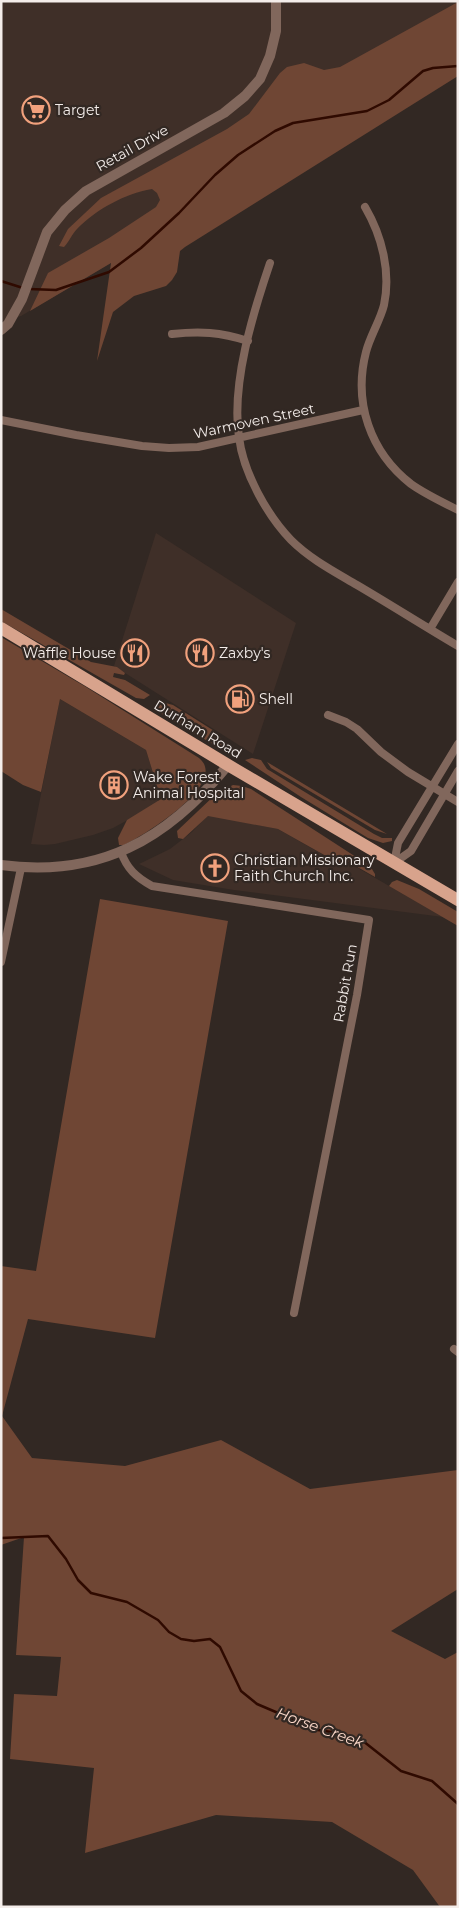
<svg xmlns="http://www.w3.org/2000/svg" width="459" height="1908" font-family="Montserrat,sans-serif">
<rect width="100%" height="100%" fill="#322823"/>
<!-- built -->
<path fill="#3f2f28" d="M 1,1 L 458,1 L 458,58 L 21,316 L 1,322 Z
M 156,533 L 296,623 L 253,754 L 114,666 Z
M 60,699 L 146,750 L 161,799 L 135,816 L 113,828 L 93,835 L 55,844 L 44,845 L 31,844 Z
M 208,815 L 278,829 L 341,865 L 344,860 L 443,917 L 234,890 L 173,880 L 139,864 L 170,849 L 192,832 Z"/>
<!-- green -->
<path fill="#6f4634" d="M 458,2 L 458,76 L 185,247 L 180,251 L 177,272 L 172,280 L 166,286 L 134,296 L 113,312 L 97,361 L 111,263 L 30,311 L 48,273 L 109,238 L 150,211 L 156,207 L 160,200 L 157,193 L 152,189 C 124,194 97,209 77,229 C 72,234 69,242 64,247 L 59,246 L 68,229 L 101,198 L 227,129 L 249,114 L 280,73 L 287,67 L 304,63 L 324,70 L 340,67 Z
M 1,609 L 91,662 L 117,667 L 125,673 L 124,675 L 114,673 L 113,677 L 125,680 L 150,695 L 144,699 L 136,698 L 8,625 L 1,621 Z
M 1,637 L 86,687 L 199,758 C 230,783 143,836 124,845 L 119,845 L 118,838 L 127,820 L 161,799 L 146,750 L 60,699 L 41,792 L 23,785 L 1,771 Z
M 158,701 L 173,705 L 219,734 L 224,747 L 216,746 L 162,714 L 158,708 Z
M 252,758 L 261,760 L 267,769 L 374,834 L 382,838 L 392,838 L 392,841 L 383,843 L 368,838 L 301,797 L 245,760 Z
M 267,762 L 387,834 L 375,830 L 271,768 Z
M 233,785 L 242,786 L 251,789 L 370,866 L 375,874 L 375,877 L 345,860 L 342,865 L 278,829 L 208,816 L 183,839 L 178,838 L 177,831 L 217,793 Z
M 397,880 L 419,889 L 458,912 L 458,926 L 389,886 L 392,882 Z
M 100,899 L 228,921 L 155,1338 L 28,1319 L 2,1416 L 32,1458 L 125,1466 L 221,1440 L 310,1489 L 458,1470 L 458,1589 L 391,1631 L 445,1659 L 458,1652 L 458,1907 L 440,1907 L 413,1870 L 332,1822 L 216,1815 L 85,1853 L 94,1768 L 10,1759 L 14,1694 L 57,1696 L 61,1657 L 16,1655 L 24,1537 L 1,1545 L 1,1266 L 36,1271 Z"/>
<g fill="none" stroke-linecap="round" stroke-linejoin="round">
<!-- stream -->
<path stroke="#2f0a00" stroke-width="2.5" d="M 1,281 L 23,288
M 29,289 L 56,290 L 109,272 L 141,248 L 179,213 L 215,175 L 238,155 L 275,131 L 293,123 L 367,111 L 389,100 L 423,71 L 433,68 L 458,66
M 1,1538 L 48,1536 L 66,1559 L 78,1580 L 91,1593 L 127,1602 L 158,1620 L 169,1632 L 181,1639 L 194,1641 L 210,1639 L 220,1647 L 241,1691 L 257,1704 L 318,1730 L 338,1733 L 363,1741 L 401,1771 L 432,1781 L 458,1804"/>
<!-- minor -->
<path stroke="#81675c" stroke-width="8" d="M 365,207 C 382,236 391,272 384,305 C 380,321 370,336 366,352 C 353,402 370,452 411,484 C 425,494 442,502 458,510
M 270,263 C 253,313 231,384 239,437 C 243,472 267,515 291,540 C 310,559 335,572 357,585 C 391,605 424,626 458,646
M 172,334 C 200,331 220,332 248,341
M 1,420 L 76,435 L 142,446 L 169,448 L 198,447 L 363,410
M 430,629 L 458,582
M 328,715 L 346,722 L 357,729 L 381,752 L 408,772 L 458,802
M 121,852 C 127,869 136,877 152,886 L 369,920 L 357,995 L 294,1313
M 394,863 L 398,843 L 458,744
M 394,863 L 411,851 L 458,771
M 1,962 L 21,868
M 454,1349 L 458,1352"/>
<!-- tertiary -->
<path stroke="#81675c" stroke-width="10" d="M 1,330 L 8,324 L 22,299 L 47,232 L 65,210 L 86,191 L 224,113 L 245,96 L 260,79 L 270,56 L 276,31 L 276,1
M 1,865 C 99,878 167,840 228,765"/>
<!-- primary -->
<path stroke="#d8a38c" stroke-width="12" d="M 1,628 L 228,765 L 458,900"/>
</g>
<!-- icons -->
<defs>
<g id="supermarket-ring" transform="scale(1.4375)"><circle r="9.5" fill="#322823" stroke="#f1a17d" stroke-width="1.5"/><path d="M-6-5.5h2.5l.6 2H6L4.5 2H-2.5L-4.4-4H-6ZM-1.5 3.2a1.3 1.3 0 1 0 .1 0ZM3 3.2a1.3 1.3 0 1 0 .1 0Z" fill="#f1a17d"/></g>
<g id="restaurant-ring" transform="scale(1.4375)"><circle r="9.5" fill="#322823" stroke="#f1a17d" stroke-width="1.5"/><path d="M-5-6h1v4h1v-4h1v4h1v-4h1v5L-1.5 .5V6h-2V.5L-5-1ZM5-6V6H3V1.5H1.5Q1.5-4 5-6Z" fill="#f1a17d"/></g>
<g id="fuel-ring" transform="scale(1.4375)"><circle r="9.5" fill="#322823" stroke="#f1a17d" stroke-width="1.5"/><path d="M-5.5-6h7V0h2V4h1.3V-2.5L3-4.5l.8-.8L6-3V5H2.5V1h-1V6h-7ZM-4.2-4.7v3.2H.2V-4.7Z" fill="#f1a17d"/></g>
<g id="building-ring" transform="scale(1.4375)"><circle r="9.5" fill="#322823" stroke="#f1a17d" stroke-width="1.5"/><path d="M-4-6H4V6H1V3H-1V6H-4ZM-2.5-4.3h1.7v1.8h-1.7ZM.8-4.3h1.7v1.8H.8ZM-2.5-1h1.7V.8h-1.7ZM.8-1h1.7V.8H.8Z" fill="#f1a17d"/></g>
<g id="church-ring" transform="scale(1.4375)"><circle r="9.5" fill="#322823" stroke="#f1a17d" stroke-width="1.5"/><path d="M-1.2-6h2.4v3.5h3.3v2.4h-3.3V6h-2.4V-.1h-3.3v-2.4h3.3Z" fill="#f1a17d"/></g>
</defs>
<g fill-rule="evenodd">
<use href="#supermarket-ring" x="36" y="110"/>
<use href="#restaurant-ring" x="135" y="653"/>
<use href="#restaurant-ring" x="200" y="653"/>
<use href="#fuel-ring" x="240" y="699"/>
<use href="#building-ring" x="114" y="785"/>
<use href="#church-ring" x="215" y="868"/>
</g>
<g text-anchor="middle" stroke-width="4.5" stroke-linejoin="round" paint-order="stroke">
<!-- poi labels -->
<g font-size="14" fill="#f4edea" stroke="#322823" text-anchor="start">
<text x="55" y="115">Target</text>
<text x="116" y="658" text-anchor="end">Waffle House</text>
<text x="219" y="658">Zaxby's</text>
<text x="259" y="704">Shell</text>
<text x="133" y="782">Wake Forest<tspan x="133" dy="16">Animal Hospital</tspan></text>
<text x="234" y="865">Christian Missionary<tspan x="234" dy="16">Faith Church Inc.</tspan></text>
</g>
<!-- street labels -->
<g font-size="14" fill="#f4edea" stroke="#322823">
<text transform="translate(132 148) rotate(-29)" y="5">Retail Drive</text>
<text transform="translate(254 421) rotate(-12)" y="5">Warmoven Street</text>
<text transform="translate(198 729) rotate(31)" y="5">Durham Road</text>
<text transform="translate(345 983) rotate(-80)" y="5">Rabbit Run</text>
</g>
<!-- water labels -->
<g font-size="15" font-style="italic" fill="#fdd9ca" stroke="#322823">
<text transform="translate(320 1728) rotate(20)" y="5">Horse Creek</text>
</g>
</g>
<!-- border -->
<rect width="459" height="1908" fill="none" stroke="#f4edea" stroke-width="5"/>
</svg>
